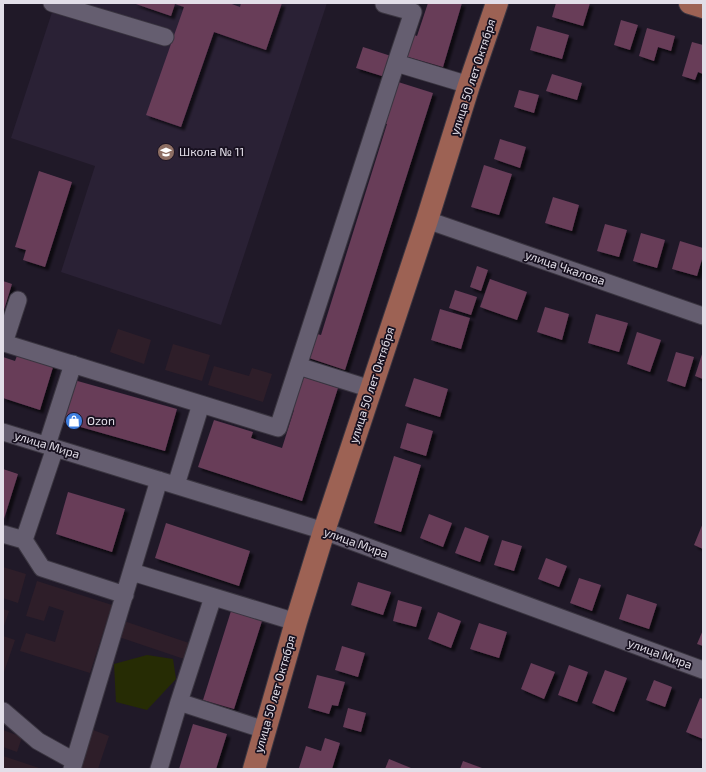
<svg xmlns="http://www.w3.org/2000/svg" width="706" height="772" font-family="'Exo 2',sans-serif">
<defs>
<filter id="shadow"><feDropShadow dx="3.5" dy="3.5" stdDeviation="1" flood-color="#0009"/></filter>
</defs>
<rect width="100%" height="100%" fill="#201928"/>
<!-- industrial -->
<path fill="#2e1e29" d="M 118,329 L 151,340 L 144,364 L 110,352 Z
M 173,344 L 210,355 L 202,381 L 165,370 Z
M 214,366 L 249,376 L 252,368 L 272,374 L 263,402 L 208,385 Z
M 3,567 L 26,574 L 18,603 L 3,598 Z
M 37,581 L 112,605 L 90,673 L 20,651 L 26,633 L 55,642 L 64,611 L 49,606 L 44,621 L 26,616 Z
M 3,609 L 9,611 L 3,629 Z
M 121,620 L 189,643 L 184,659 L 116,636 Z
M 3,636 L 15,640 L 3,675 Z
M 3,730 L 22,737 L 17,752 L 3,747 Z
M 93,730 L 109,736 L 98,769 L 80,769 Z
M 3,756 L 42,769 L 3,769 Z"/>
<!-- built -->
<path fill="#2a2135" d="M 55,3 L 327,3 L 221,325 L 61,272 L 95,166 L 11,138 Z"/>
<!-- green -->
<path fill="#262c04" d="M 147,655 L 173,659 L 176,679 L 147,710 L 116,702 L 114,664 Z"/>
<!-- building -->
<path fill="#673c59" filter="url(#shadow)" d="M 133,3 L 229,3 L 240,7 L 241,3 L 282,3 L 266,50 L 214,32 L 181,127 L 146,115 L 184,7 L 175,4 L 171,16 Z
M 428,3 L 462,3 L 443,67 L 405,56 L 412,34 L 417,36 Z
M 556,3 L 590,3 L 583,26 L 552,17 Z
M 621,20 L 638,25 L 630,50 L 614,45 Z
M 537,26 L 569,35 L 562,59 L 530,50 Z
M 647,28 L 675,36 L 671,51 L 658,47 L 654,61 L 639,56 Z
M 692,42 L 703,45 L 703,74 L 698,72 L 695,80 L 682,76 Z
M 363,47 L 391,56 L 385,77 L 356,68 Z
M 552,74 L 582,83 L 577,100 L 546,91 Z
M 395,81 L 433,93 L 345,370 L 306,357 L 313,333 L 321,335 L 387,124 L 382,123 Z
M 519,90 L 539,95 L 534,113 L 514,107 Z
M 500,139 L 526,147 L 520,168 L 494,159 Z
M 484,165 L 512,174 L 499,215 L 471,207 Z
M 39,171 L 72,182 L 45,267 L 23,260 L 26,250 L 15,247 Z
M 553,197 L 579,205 L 572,231 L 545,223 Z
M 605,224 L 627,230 L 619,257 L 597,251 Z
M 641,233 L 665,240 L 657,268 L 633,261 Z
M 680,241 L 703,248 L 703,256 L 697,276 L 672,269 Z
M 477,266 L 488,270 L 481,291 L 470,287 Z
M 490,279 L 527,292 L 517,320 L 480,307 Z
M 3,281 L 12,284 L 3,313 Z
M 455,290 L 477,297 L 471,315 L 449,308 Z
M 545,307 L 569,314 L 562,340 L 537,332 Z
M 440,309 L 470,318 L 461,349 L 431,340 Z
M 596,314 L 628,323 L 619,352 L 588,343 Z
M 637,332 L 661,340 L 650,372 L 627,364 Z
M 703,351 L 703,379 L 695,376 Z
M 676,352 L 694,357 L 685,387 L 667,381 Z
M 18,353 L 54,364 L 40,410 L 3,398 L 3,357 L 15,361 Z
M 300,376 L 338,388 L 302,501 L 198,467 L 214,420 L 253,432 L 251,438 L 282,448 L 294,410 L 290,409 Z
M 414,378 L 448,389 L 440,417 L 405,406 Z
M 74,380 L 177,409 L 165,451 L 63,422 Z
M 407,423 L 433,431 L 426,456 L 400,448 Z
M 394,456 L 421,465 L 401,532 L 374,523 Z
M 3,469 L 18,474 L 3,522 Z
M 68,492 L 125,509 L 112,552 L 56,534 Z
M 429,514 L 452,523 L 443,547 L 420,538 Z
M 166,523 L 250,551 L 239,586 L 155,558 Z
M 703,523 L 703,549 L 694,545 Z
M 465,527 L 489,536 L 480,562 L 455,553 Z
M 502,540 L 522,546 L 514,571 L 494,565 Z
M 546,558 L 567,566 L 559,587 L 538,579 Z
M 579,578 L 601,585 L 592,611 L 570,603 Z
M 358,582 L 391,592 L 383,615 L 351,605 Z
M 627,594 L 657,604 L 649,629 L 619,619 Z
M 398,600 L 422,607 L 416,627 L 393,621 Z
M 231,611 L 262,621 L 234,709 L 203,700 Z
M 438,612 L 461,621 L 451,648 L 428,639 Z
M 479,623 L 507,632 L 499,658 L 470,649 Z
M 703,630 L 703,646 L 697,644 Z
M 342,646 L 365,653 L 358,677 L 335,670 Z
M 531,663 L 555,672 L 544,699 L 521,689 Z
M 569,665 L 588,672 L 577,702 L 558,695 Z
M 605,670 L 627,678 L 614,712 L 592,703 Z
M 317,675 L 345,682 L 338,706 L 332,705 L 329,714 L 308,708 Z
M 654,680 L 672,687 L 665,707 L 646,700 Z
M 700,698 L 703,699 L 703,739 L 686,732 Z
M 348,708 L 366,713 L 361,732 L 343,727 Z
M 193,724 L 227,734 L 216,769 L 179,769 Z
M 325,738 L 340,743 L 332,769 L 302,769 L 299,768 L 306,746 L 321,751 Z
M 389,759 L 411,768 L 411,769 L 385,769 Z
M 463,761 L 482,768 L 481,769 L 460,769 Z"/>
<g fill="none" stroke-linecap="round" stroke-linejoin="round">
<!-- minor casing -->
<g stroke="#3a3540" stroke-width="19">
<path id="minor" d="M 52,3 L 165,37
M 384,4 L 413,12 L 396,63
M 427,220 L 703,316
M 18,300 L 4,343 L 278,428 L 396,63 L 469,85
M 298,366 L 371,389
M 3,432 L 324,531 L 703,670
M 47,445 L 73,364
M 176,485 L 201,404
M 3,534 L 24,540 L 55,448
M 24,540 L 42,568 L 125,595
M 132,572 L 296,622
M 179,702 L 213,597
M 3,711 L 38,741 L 74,761
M 72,769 L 159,480
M 159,769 L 179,702 L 265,730"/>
</g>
<!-- major casing -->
<g stroke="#3a3540" stroke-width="24">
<path id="major" d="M 690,3 L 703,7
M 254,769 L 296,622 L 324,531 L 427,220 L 469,85 L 497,3"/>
</g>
<!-- minor -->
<use href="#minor" stroke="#655e70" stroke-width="17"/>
<!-- major -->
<use href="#major" stroke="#9d6254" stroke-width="22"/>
</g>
<!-- icons -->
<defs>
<g id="school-disc" transform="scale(0.9)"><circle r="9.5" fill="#8d6e63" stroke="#17101f"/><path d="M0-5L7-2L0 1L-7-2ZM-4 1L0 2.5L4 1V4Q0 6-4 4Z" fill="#fff"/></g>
<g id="shop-disc" transform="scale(0.9)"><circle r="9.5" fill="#3f7fe0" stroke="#17101f"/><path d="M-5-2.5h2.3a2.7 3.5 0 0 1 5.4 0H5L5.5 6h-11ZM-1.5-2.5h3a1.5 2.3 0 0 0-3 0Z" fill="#fff"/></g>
</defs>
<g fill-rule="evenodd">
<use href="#school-disc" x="166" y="152"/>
<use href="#shop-disc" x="74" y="421"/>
</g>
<g text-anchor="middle" stroke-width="3.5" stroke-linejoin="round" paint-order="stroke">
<!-- street labels -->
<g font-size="12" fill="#e2dee8" stroke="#17101f">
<text transform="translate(473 77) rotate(-72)" y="4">улица 50 лет Октября</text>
<text transform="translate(565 268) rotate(19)" y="4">улица Чкалова</text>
<text transform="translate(372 385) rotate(-72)" y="4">улица 50 лет Октября</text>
<text transform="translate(47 445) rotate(17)" y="4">улица Мира</text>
<text transform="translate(356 543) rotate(20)" y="4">улица Мира</text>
<text transform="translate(660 654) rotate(20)" y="4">улица Мира</text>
<text transform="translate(275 694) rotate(-74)" y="4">улица 50 лет Октября</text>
</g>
<!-- poi labels -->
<g font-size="12" fill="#e2dee8" stroke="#17101f" text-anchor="start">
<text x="179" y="156">Школа № 11</text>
<text x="87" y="425">Ozon</text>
</g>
</g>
<!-- border -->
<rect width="706" height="772" fill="none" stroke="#e2dee8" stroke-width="8"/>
</svg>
